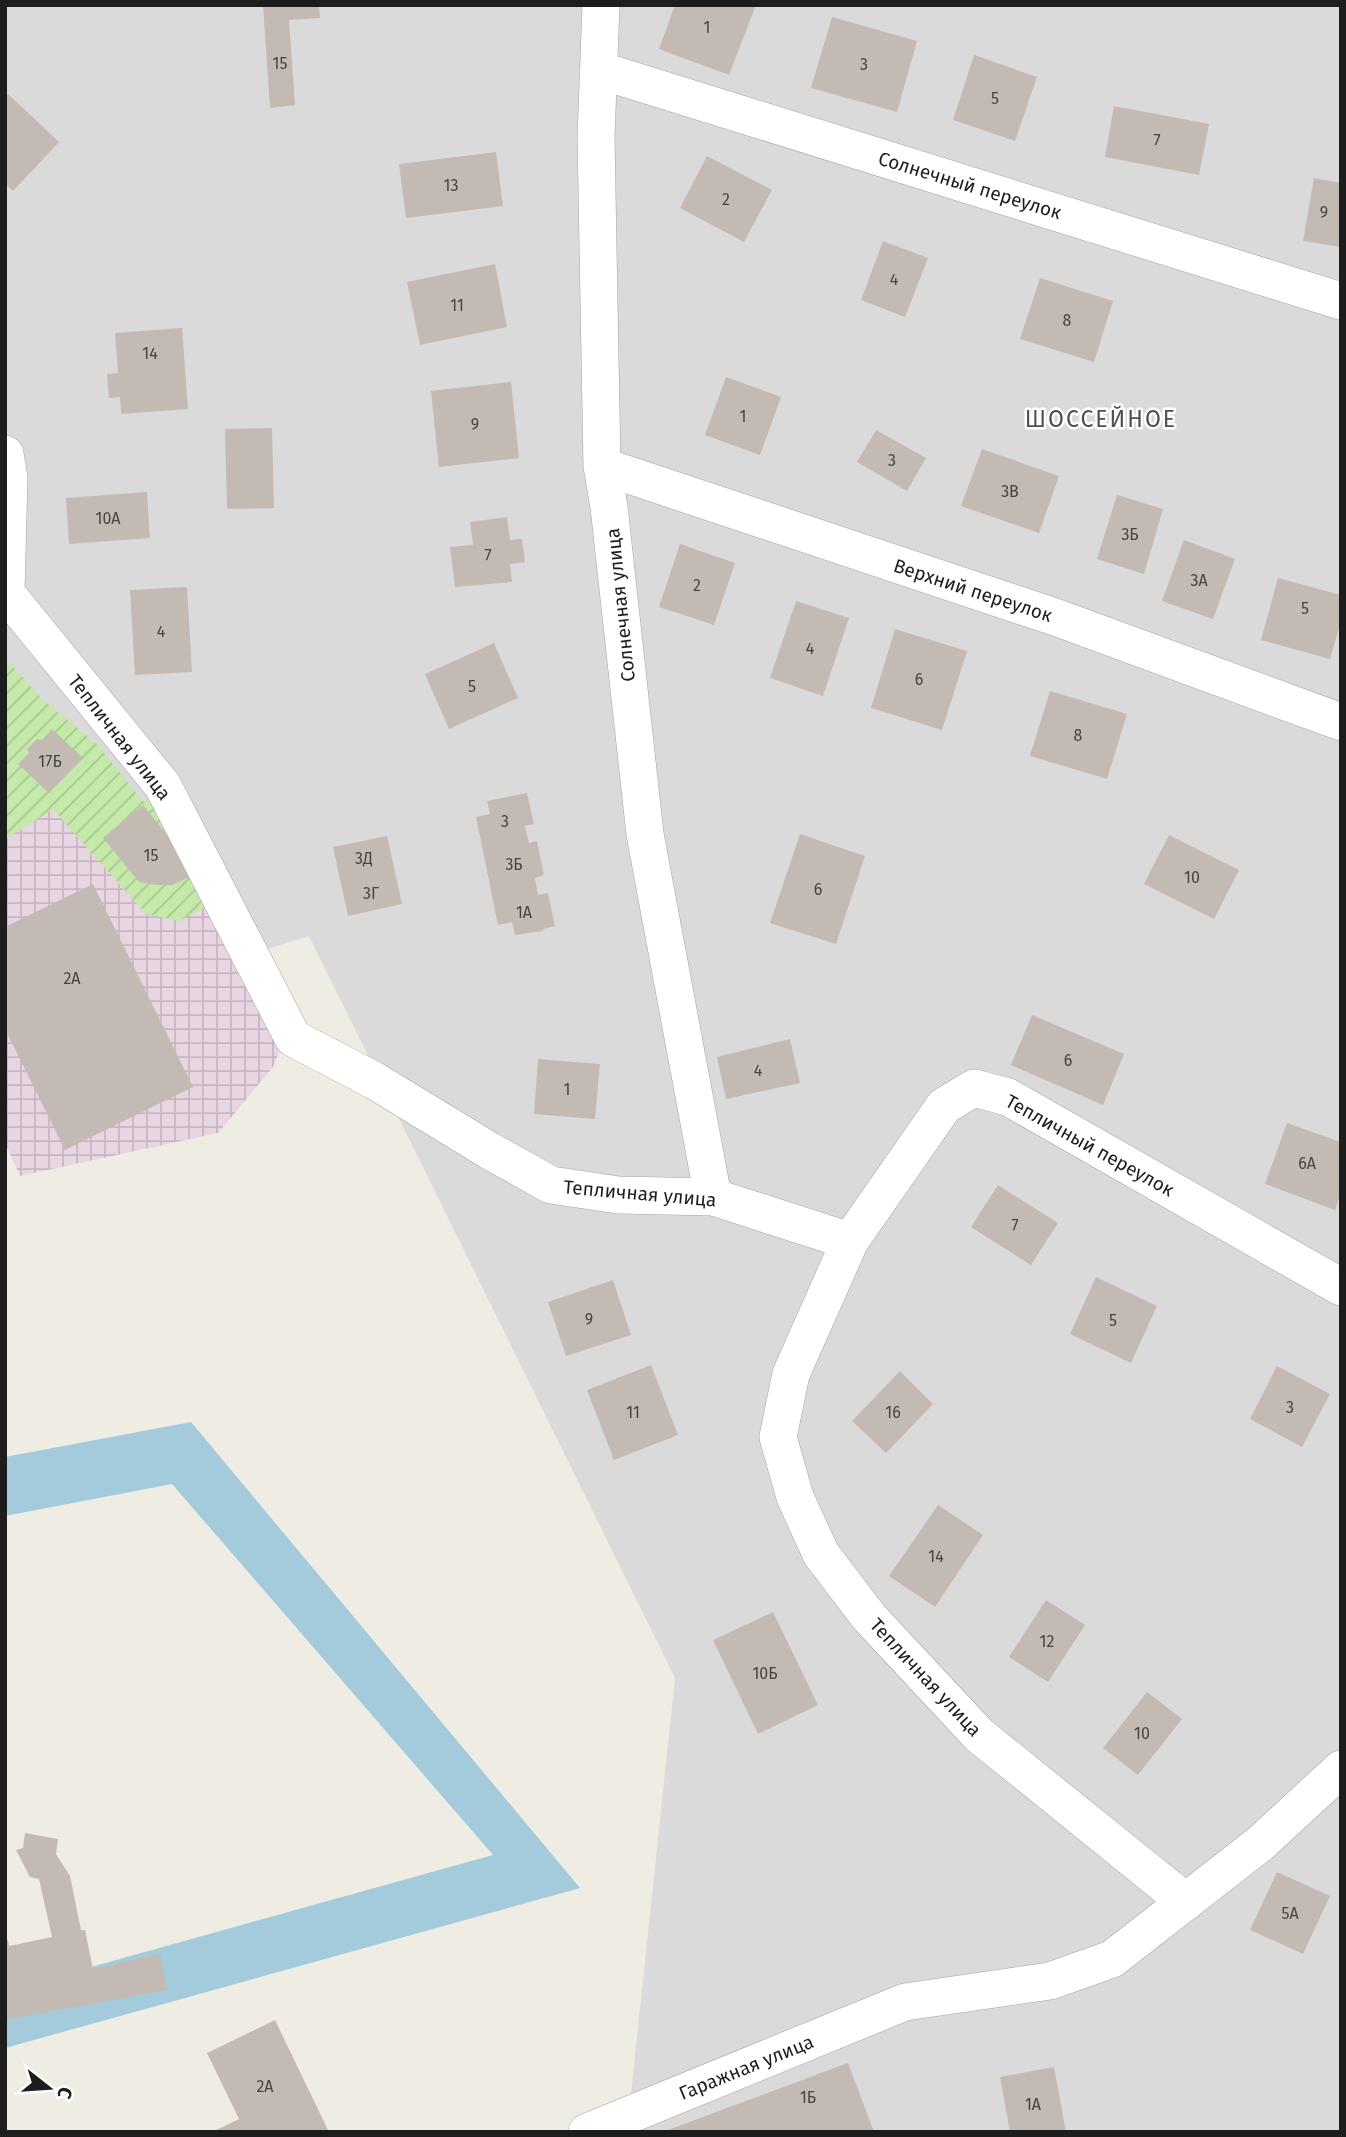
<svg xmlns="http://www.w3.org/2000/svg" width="1346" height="2137" font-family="'Fira Sans',sans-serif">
<defs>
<pattern id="industrial-grid" width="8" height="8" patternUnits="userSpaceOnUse" patternTransform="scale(1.75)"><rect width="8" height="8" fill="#e8d5e3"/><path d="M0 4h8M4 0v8" fill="none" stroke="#c7b6c2"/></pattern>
<pattern id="garden-furrows" width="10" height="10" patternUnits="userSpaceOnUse" patternTransform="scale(1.75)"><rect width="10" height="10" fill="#c4e9a9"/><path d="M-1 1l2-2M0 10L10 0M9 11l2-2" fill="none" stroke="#a8c791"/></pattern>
</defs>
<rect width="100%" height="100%" fill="#efece3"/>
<!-- residential -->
<path fill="#dbdada" d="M 5,5 L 1341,5 L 1341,2132 L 627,2132 L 675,1678 L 309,936 L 5,1031 Z"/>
<!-- industrial -->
<path fill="url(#industrial-grid)" d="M 53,809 L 146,914 L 223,898 L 289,1028 L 273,1067 L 218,1133 L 20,1176 L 5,1143 L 5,839 Z"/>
<!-- garden -->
<path fill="url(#garden-furrows)" d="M 5,658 L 42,699 L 98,745 L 143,802 L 160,796 L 223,898 L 179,921 L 146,914 L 53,809 L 5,839 Z"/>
<!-- water -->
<path fill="#a3cbdc" d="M 191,1422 L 580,1888 L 5,2048 L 5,1991 L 493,1855 L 172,1484 L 5,1516 L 5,1457 Z"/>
<!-- building -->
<path fill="#c3bbb3" d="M 263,5 L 319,5 L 320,18 L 289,20 L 295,105 L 270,108 Z
M 675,5 L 756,5 L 729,75 L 659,49 Z
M 832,17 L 917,41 L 897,112 L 811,88 Z
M 974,55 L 1037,77 L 1015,141 L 953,120 Z
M 8,94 L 59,142 L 13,191 L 5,184 L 5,97 Z
M 1114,106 L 1209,124 L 1199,175 L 1105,157 Z
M 496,152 L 503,206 L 406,218 L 399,164 Z
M 707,156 L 772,190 L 744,242 L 680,208 Z
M 1314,178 L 1341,183 L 1341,247 L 1303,241 Z
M 883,241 L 928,258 L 905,317 L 861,300 Z
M 495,264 L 507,327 L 420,345 L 407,282 Z
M 1040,278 L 1113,301 L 1094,362 L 1020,339 Z
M 182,328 L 188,409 L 121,414 L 120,397 L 109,398 L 107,374 L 118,373 L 115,333 Z
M 726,377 L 781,397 L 760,455 L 705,435 Z
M 511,382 L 519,458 L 439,467 L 431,391 Z
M 272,428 L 274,508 L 227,509 L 225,429 Z
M 876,430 L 926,458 L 907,491 L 857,462 Z
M 982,449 L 1059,476 L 1039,533 L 961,506 Z
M 147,492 L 150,538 L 69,544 L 66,498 Z
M 1117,495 L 1163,509 L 1144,574 L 1097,559 Z
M 507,517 L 510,540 L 522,539 L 525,562 L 510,564 L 512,582 L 455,587 L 450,547 L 473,545 L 470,522 Z
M 1184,540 L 1235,559 L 1213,619 L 1162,601 Z
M 680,544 L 735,563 L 714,625 L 659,607 Z
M 1278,578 L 1341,595 L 1341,621 L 1330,659 L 1261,640 Z
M 187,587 L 192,672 L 135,675 L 130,590 Z
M 796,601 L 849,618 L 823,696 L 770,678 Z
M 895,629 L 967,651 L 942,730 L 871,708 Z
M 494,643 L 518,698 L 449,729 L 425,674 Z
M 1050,691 L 1127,714 L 1107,779 L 1030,756 Z
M 52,729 L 83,758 L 49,793 L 18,764 L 29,753 L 27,749 L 37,739 L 42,740 Z
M 527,793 L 534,824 L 525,826 L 529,843 L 537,841 L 544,875 L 535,878 L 538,895 L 548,893 L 555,926 L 543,929 L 543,931 L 515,935 L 512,922 L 498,925 L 476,817 L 490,814 L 487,801 Z
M 143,805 L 198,873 L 172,885 L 155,885 L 139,882 L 103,838 Z
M 800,834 L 865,856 L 836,944 L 770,923 Z
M 1169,835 L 1239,870 L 1214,919 L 1144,884 Z
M 387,836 L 402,904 L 348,916 L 333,847 Z
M 93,884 L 193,1087 L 65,1150 L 5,1029 L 5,927 Z
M 1032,1015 L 1124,1054 L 1103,1105 L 1011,1065 Z
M 790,1039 L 800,1083 L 726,1099 L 717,1057 Z
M 538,1059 L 600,1064 L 595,1119 L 534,1114 Z
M 1287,1123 L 1341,1142 L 1341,1193 L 1335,1210 L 1265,1184 Z
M 998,1185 L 1058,1223 L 1031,1265 L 971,1227 Z
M 1096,1277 L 1157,1306 L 1131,1363 L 1070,1334 Z
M 613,1280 L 631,1335 L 566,1356 L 548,1302 Z
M 651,1365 L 678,1435 L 614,1460 L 587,1390 Z
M 1277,1366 L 1330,1394 L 1302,1447 L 1250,1419 Z
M 900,1371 L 933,1404 L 886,1453 L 852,1421 Z
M 938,1505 L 983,1535 L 935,1607 L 889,1576 Z
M 1046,1600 L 1085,1625 L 1048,1682 L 1009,1657 Z
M 773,1612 L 818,1705 L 758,1734 L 713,1640 Z
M 1147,1692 L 1182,1719 L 1138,1775 L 1103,1748 Z
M 25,1833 L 58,1839 L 56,1854 L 70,1876 L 81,1930 L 85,1930 L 93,1969 L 160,1954 L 167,1990 L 5,2020 L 5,1941 L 8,1940 L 9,1946 L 52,1937 L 39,1879 L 30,1877 L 16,1850 L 23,1848 Z
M 1277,1872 L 1330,1896 L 1303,1954 L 1250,1930 Z
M 275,2020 L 329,2132 L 212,2132 L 239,2119 L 207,2053 Z
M 848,2063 L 874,2132 L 665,2132 L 665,2131 Z
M 1054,2067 L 1066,2132 L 1010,2132 L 1000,2077 Z"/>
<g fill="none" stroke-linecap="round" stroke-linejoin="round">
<!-- minor casing -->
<g stroke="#a4a4a4" stroke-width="38">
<path id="minor" d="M 601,5 L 596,137 L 602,466 L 609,507 L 645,834 L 713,1197
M 599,70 L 1341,301
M 5,454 L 9,478 L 6,593 L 163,786 L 293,1038 L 375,1081 L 490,1151 L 551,1185 L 618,1195 L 713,1197 L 850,1241
M 602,466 L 1055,617 L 1341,722
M 1186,1902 L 979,1735 L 869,1617 L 821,1554 L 795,1497 L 778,1437 L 791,1374 L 850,1241 L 944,1106 L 974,1088 L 1008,1097 L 1341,1287
M 587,2132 L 905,2002 L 1050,1981 L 1112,1959 L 1262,1842 L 1341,1769"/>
</g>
<!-- minor -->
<use href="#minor" stroke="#fff" stroke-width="37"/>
</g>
<g text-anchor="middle" stroke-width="5" stroke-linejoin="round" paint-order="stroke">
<!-- number labels -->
<g font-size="16" fill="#464442">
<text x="707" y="33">1</text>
<text x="280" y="69">15</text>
<text x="864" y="70">3</text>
<text x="995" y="104">5</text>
<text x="1157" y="146">7</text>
<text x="451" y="191">13</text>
<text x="726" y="205">2</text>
<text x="1324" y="218">9</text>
<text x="894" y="285">4</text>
<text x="457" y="311">11</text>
<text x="1067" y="326">8</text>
<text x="150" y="359">14</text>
<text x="743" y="422">1</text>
<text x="475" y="430">9</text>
<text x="892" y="466">3</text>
<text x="1010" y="497">3В</text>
<text x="108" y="524">10А</text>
<text x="1130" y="540">3Б</text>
<text x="488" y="561">7</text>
<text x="1199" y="586">3А</text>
<text x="697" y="591">2</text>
<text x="1305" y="614">5</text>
<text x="161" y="637">4</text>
<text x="810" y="654">4</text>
<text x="919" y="685">6</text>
<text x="472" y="692">5</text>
<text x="1078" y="741">8</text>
<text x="50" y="767">17Б</text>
<text x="505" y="827">3</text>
<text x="151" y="861">15</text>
<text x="364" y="864">3Д</text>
<text x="514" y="870">3Б</text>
<text x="1192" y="883">10</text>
<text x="818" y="895">6</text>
<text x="371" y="899">3Г</text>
<text x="524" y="918">1А</text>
<text x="72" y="984">2А</text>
<text x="1068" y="1066">6</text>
<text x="758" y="1076">4</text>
<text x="567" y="1095">1</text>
<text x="1307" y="1169">6А</text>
<text x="1015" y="1231">7</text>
<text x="589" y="1325">9</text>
<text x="1113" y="1326">5</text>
<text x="1290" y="1413">3</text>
<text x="633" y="1418">11</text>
<text x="893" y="1418">16</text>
<text x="936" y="1562">14</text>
<text x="1047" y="1647">12</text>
<text x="765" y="1679">10Б</text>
<text x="1142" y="1739">10</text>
<text x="1290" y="1919">5А</text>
<text x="265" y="2092">2А</text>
<text x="808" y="2103">1Б</text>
<text x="1033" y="2110">1А</text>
</g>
<!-- street labels -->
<g font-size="19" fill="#1d1d1d" stroke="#fff">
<text transform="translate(970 185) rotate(17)" y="7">Солнечный переулок</text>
<text transform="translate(973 590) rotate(18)" y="7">Верхний переулок</text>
<text transform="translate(620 605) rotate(-96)" y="7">Солнечная улица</text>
<text transform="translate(120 737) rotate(52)" y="7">Тепличная улица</text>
<text transform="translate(1090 1145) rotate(29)" y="7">Тепличный переулок</text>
<text transform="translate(640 1193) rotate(5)" y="7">Тепличная улица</text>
<text transform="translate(926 1677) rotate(47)" y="7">Тепличная улица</text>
<text transform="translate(746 2067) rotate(-22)" y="7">Гаражная улица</text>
</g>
<!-- quarter labels -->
<g font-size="23" letter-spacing="2" fill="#505050" stroke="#fff">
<text x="1101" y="427">ШОССЕЙНОЕ</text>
</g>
</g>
<!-- border -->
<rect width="1346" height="2137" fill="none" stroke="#1d1d1d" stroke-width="14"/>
<!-- north arrow -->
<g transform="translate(49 2088) rotate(107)" stroke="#ffffff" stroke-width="5" paint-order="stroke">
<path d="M0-5L12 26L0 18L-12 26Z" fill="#1d1d1d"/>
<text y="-10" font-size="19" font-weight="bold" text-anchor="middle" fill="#1d1d1d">С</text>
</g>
</svg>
